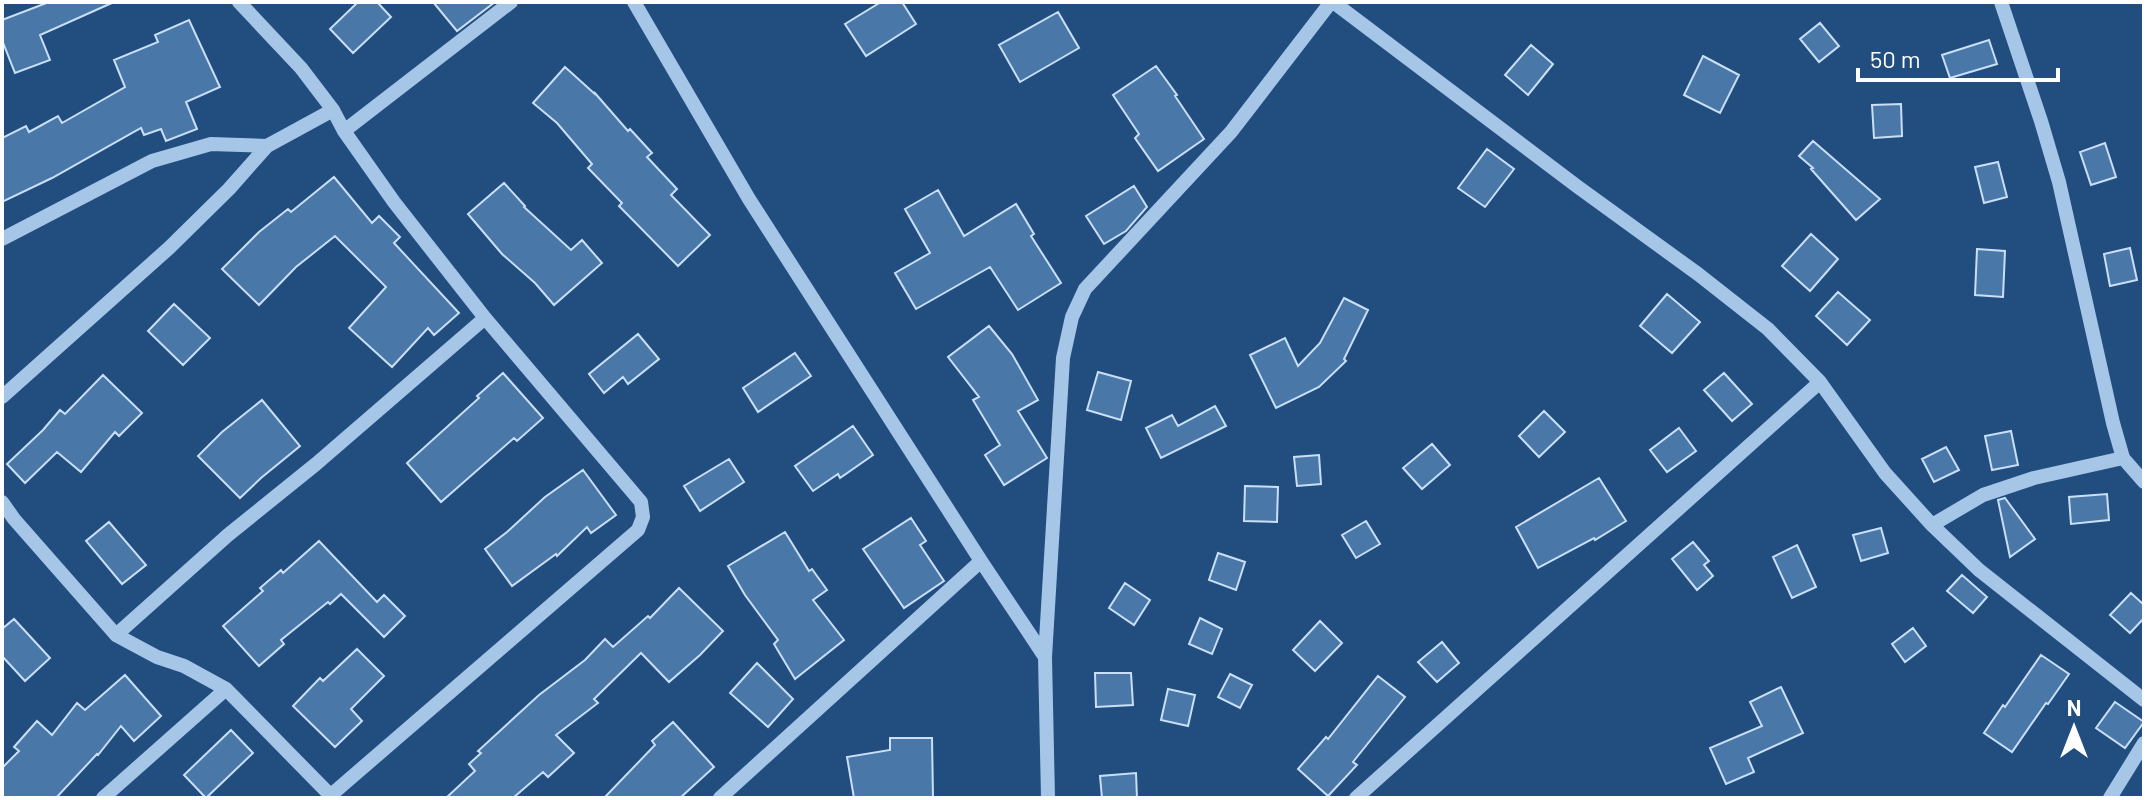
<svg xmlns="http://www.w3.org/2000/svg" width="2146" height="800" font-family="Barlow,sans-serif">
<rect width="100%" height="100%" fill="#214d7f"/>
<!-- building -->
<path fill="#4977a8" stroke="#c9dff6" stroke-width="2" d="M 49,2 L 114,2 L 40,35 L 50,60 L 15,73 L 2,40 L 2,20 Z
M 358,2 L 377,2 L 391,17 L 353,53 L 330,29 Z
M 433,2 L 495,2 L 457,31 Z
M 881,2 L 902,2 L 916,24 L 866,56 L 845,24 Z
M 1058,12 L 1079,48 L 1020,82 L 999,45 Z
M 189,20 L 220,87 L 186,102 L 197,129 L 166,141 L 161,129 L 144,135 L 141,128 L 52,178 L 2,202 L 2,138 L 26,126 L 29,132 L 58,116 L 62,123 L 125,87 L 114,60 L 158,42 L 155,35 Z
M 1820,23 L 1839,46 L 1819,62 L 1800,39 Z
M 1989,40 L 1997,64 L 1950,78 L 1942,55 Z
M 1531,45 L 1553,64 L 1528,95 L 1505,75 Z
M 1703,56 L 1739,75 L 1720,113 L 1684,95 Z
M 1156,66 L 1177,95 L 1175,96 L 1204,139 L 1158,171 L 1135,138 L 1139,134 L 1113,95 Z
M 565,67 L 596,95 L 594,92 L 628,131 L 630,129 L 652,153 L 647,157 L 677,189 L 671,195 L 710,235 L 678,266 L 619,206 L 622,203 L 588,168 L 592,164 L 557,123 L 533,103 Z
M 1901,104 L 1902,136 L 1874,138 L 1872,105 Z
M 1813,141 L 1880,199 L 1856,220 L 1811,169 L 1813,168 L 1799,156 Z
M 2105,143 L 2116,177 L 2091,185 L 2080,152 Z
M 1487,149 L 1514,169 L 1485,207 L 1458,188 Z
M 1998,162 L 2007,197 L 1984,203 L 1975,167 Z
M 334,177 L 372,223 L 379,216 L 400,237 L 394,243 L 459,313 L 434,335 L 428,328 L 392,367 L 349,328 L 386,287 L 335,236 L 296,267 L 259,305 L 222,269 L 259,232 L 288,209 L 291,212 Z
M 504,183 L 525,206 L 524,207 L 571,250 L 582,240 L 602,263 L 554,305 L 535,283 L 502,254 L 468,214 Z
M 1134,186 L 1147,207 L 1126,231 L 1104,244 L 1086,216 Z
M 938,190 L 964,236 L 1016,204 L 1034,234 L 1031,236 L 1061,283 L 1018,310 L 990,267 L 916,309 L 895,273 L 930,253 L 905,209 Z
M 1811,234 L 1838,259 L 1810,291 L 1782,266 Z
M 2130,248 L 2137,280 L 2110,286 L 2104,254 Z
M 1977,249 L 2005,251 L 2003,297 L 1975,295 Z
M 1838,292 L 1870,320 L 1847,345 L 1816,316 Z
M 1667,294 L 1700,322 L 1672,353 L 1640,326 Z
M 1344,298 L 1368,310 L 1344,359 L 1346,361 L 1319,387 L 1276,408 L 1250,355 L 1285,338 L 1298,366 L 1320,343 Z
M 174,304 L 210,338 L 183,365 L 148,331 Z
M 989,326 L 1012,354 L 1038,400 L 1018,411 L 1047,458 L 1004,485 L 985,455 L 1000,445 L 973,400 L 979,397 L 948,357 Z
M 638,334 L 659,359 L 628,384 L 623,377 L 604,393 L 589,374 Z
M 795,353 L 811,376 L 758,412 L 743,388 Z
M 1098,372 L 1131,381 L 1121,420 L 1087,410 Z
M 503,373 L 543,418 L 517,441 L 514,438 L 441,502 L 407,463 L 479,398 L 477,396 Z
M 1724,373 L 1752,404 L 1732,421 L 1704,390 Z
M 103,375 L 142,413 L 119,436 L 115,432 L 81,472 L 57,452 L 25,483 L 7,464 L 43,430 L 60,410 L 65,414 Z
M 262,400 L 300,446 L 261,478 L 240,498 L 198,456 L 222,432 Z
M 1215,406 L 1226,426 L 1161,458 L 1146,428 L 1172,415 L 1178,426 Z
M 1544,411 L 1565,432 L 1539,457 L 1519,436 Z
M 853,426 L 873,455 L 840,478 L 838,474 L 813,491 L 795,466 Z
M 1679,428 L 1696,451 L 1667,472 L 1650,450 Z
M 2011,431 L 2018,465 L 1992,470 L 1985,436 Z
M 1432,444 L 1450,465 L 1422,489 L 1403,468 Z
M 1946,447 L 1959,470 L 1934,482 L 1922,459 Z
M 1319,455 L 1321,484 L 1297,486 L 1294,457 Z
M 729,459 L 744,482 L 700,511 L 684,486 Z
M 583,470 L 616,515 L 591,533 L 587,527 L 557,556 L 556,554 L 512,586 L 485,549 L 507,532 L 545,497 Z
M 1599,478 L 1626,521 L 1595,540 L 1594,538 L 1538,568 L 1516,527 Z
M 1245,486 L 1278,487 L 1277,522 L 1244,521 Z
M 2107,494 L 2109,520 L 2071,524 L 2069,497 Z
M 2005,498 L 2035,539 L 2010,557 L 1998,500 Z
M 911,518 L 926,541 L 920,545 L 944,581 L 904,608 L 863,549 Z
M 1366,521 L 1380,544 L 1356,558 L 1342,535 Z
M 109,522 L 146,565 L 122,584 L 86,541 Z
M 1881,528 L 1888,553 L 1861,561 L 1853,535 Z
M 785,532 L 809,571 L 812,569 L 827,590 L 813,600 L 844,640 L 795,679 L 774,644 L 778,640 L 745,595 L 728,566 Z
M 319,541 L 377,602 L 384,595 L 405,616 L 384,637 L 341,594 L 330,604 L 328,602 L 281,640 L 284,644 L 259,666 L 223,626 L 263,591 L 260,588 L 281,570 L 283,573 Z
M 1693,542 L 1709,561 L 1704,565 L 1713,576 L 1697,590 L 1672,559 Z
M 1797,545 L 1816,587 L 1792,598 L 1773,557 Z
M 1218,553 L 1245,562 L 1236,590 L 1209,580 Z
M 1962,575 L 1987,597 L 1973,613 L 1947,591 Z
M 1125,583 L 1150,600 L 1134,625 L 1109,608 Z
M 679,588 L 723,631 L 700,655 L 669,682 L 641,653 L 594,699 L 598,703 L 556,735 L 574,753 L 548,777 L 543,772 L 513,798 L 446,798 L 475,771 L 469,764 L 481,753 L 478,751 L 539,695 L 585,660 L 605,639 L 613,647 L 648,616 L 650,618 Z
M 2131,593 L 2144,605 L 2144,618 L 2130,633 L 2110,615 Z
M 1200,618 L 1222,629 L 1212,654 L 1189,644 Z
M 14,619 L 50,658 L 25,681 L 2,656 L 2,629 Z
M 1320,621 L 1342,643 L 1315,671 L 1293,650 Z
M 1913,628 L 1926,646 L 1905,662 L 1892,644 Z
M 1442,642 L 1459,663 L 1437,682 L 1418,662 Z
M 357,649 L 384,676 L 351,709 L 362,721 L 335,747 L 293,706 L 320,678 L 323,681 Z
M 2041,655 L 2069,674 L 2048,704 L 2046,703 L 2012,752 L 1984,733 L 2003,705 L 2005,707 Z
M 757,663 L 793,699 L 768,727 L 730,693 Z
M 1095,673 L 1131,673 L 1133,705 L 1096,707 Z
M 1230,674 L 1252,685 L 1240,708 L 1218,697 Z
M 125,675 L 161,716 L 134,741 L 121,726 L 98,755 L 97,754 L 56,798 L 2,798 L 2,768 L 19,751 L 14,747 L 37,721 L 52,735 L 77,703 L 85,710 Z
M 1378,676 L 1405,697 L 1353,762 L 1357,765 L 1328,796 L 1298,769 L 1326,737 L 1328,739 Z
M 1781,687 L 1803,733 L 1748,758 L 1754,772 L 1726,784 L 1710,748 L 1762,726 L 1750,702 Z
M 1168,689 L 1195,695 L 1188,726 L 1161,720 Z
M 2115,702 L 2144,722 L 2125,748 L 2096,728 Z
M 673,722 L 714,767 L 680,798 L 604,798 L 655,745 L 652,741 Z
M 231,730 L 253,753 L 206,798 L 184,775 Z
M 890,738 L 932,738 L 933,798 L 854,798 L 847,757 L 890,750 Z
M 1136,773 L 1137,798 L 1102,798 L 1100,776 Z"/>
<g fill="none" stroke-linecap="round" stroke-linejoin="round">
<!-- minor -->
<path stroke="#a6c6e7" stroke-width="14" d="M 239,2 L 301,68 L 333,110 L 344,131 L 394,202 L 485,318 L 641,502 L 643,517 L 638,530 L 331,795
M 634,2 L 749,199 L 981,561 L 1045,657
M 1333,2 L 1578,187 L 1698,274 L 1768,329 L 1820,382 L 1885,473 L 1932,525 L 1979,570 L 2144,700
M 2001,2 L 2041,121 L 2059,182 L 2113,423 L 2123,458 L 2144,482
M 344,131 L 511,2
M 2,239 L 152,161 L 211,144 L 267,146
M 2,397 L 169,248 L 229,189 L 267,146 L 333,110
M 2,502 L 14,519 L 116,635 L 157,657 L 184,666 L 226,689 L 333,798
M 1932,525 L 1983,495 L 2034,478 L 2123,458
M 116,635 L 228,535 L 316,464 L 485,318
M 103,798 L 226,689
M 720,798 L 981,561
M 1048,798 L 1045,657 L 1063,358 L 1072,317 L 1085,289 L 1231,132 L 1331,2
M 1356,798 L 1820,382
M 2110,798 L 2144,743"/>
</g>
<!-- border -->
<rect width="2146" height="800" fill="none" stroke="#ffffff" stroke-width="8"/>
<!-- north arrow -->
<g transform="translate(2074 728)" stroke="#214d7f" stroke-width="6" paint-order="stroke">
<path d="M0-6L14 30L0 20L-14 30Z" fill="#ffffff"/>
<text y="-12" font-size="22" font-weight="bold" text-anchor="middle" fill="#ffffff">N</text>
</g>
<!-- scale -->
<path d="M1858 68v12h200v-12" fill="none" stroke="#ffffff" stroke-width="4"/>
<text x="1870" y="68" font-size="24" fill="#ffffff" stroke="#214d7f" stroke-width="6" paint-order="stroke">50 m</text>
</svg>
